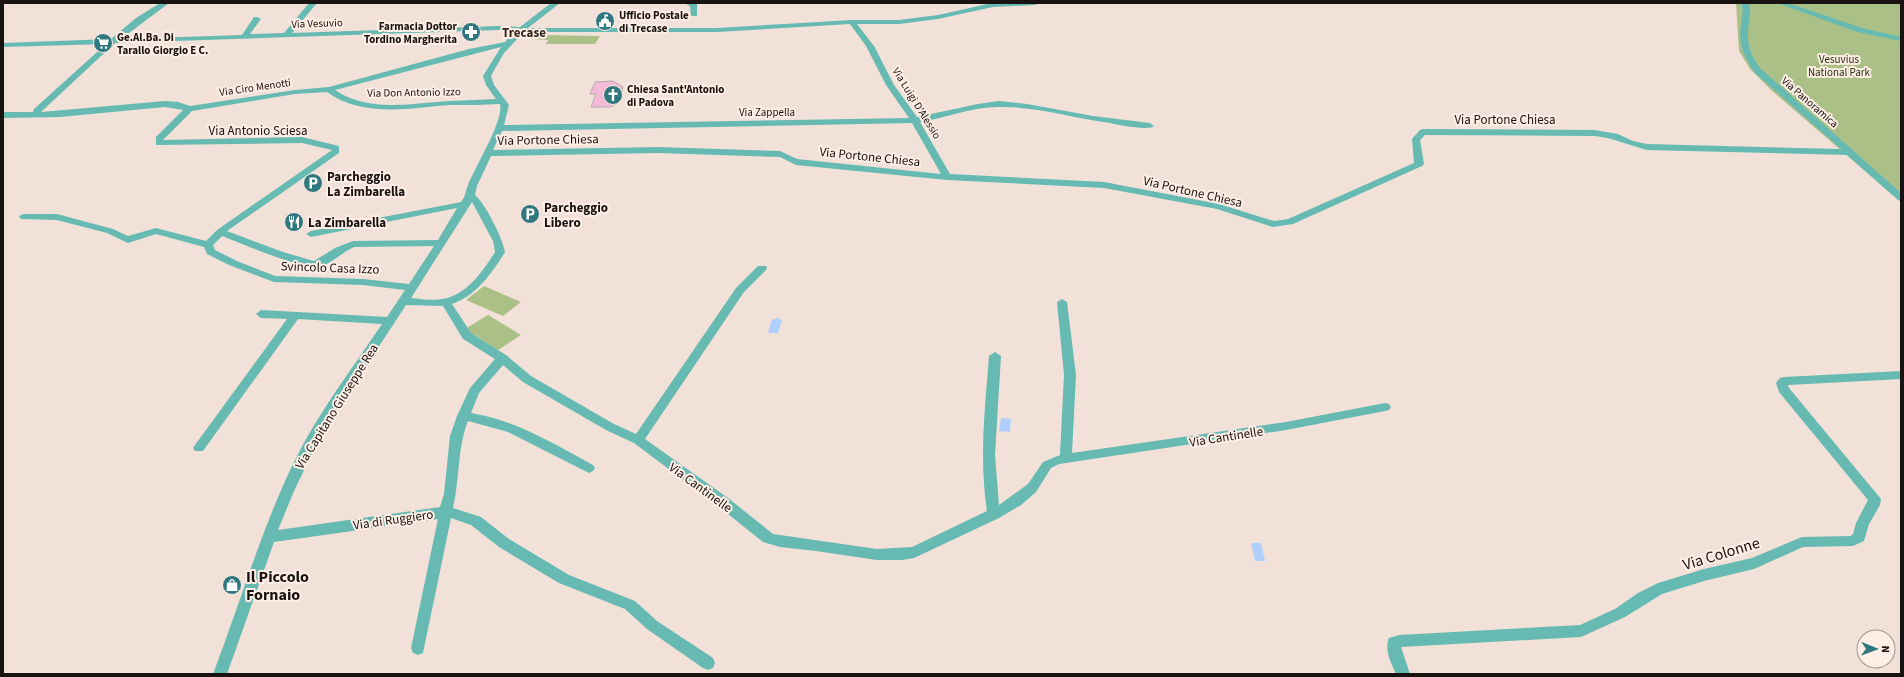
<svg xmlns="http://www.w3.org/2000/svg" width="1904" height="677" font-family="'Source Sans 3',sans-serif">
<rect width="100%" height="100%" fill="#f1e1d8"/>
<!-- green -->
<path fill="#abc086" d="M 1736,3 L 1901,3 L 1901,202 L 1770,89 L 1750,69 L 1739,51 Z
M 536,35 L 600,36 L 595,44 L 546,44 L 548,40 L 532,39 Z
M 484,286 L 521,302 L 503,316 L 466,300 Z
M 488,315 L 521,335 L 498,350 L 465,329 Z"/>
<!-- water -->
<path fill="#afcffe" d="M 778,318 L 782,320 L 778,333 L 768,333 L 772,320 Z
M 1001,418 L 1011,419 L 1010,432 L 999,431 Z
M 1251,543 L 1261,543 L 1265,561 L 1255,561 Z"/>
<!-- building -->
<path fill="#f4bad5" stroke="#b8a8af" d="M 613,81 L 623,87 L 618,103 L 610,107 L 591,107 L 596,94 L 590,94 L 595,82 Z"/>
<g fill="none" stroke-linecap="round" stroke-linejoin="round">
<!-- minor -->
<path fill="#66bab1" fill-rule="evenodd" d="M 160,3 L 169,3 L 121,39 L 242,35 L 254,17 L 257,17 L 261,19 L 250,34 L 284,33 L 309,3 L 317,3 L 292,33 L 499,26 L 520,27 L 551,3 L 560,3 L 528,28 L 717,28 L 852,20 L 899,20 L 938,15 L 992,3 L 1039,3 L 1035,5 L 993,7 L 938,19 L 899,24 L 857,24 L 874,46 L 894,85 L 917,117 L 978,104 L 999,101 L 1027,104 L 1093,116 L 1150,123 L 1154,126 C 1149,131 1118,125 1110,123 C 1073,118 1035,106 998,107 C 971,107 946,118 920,122 L 950,174 L 1104,182 L 1219,204 L 1274,221 L 1288,219 L 1414,163 L 1412,139 L 1420,130 L 1423,129 L 1595,130 L 1618,134 L 1633,141 L 1647,144 L 1841,149 L 1755,73 C 1744,57 1738,45 1741,25 C 1742,17 1744,10 1741,3 L 1749,3 C 1751,9 1750,15 1749,22 C 1746,41 1749,54 1761,69 L 1901,193 L 1901,201 L 1898,200 L 1847,155 L 1647,150 C 1629,145 1613,138 1595,136 L 1425,135 L 1420,140 L 1424,164 L 1422,166 L 1293,224 L 1273,227 L 1217,209 L 1104,188 L 947,180 L 796,165 L 780,157 L 658,153 L 491,156 L 477,186 L 475,195 C 485,203 503,239 505,252 C 492,273 477,295 452,304 L 471,333 L 506,355 L 531,376 L 614,424 L 636,434 L 736,288 L 758,266 L 766,266 L 767,268 L 766,270 L 744,292 L 645,439 L 728,498 L 773,534 L 877,549 L 912,547 L 987,511 C 979,459 985,408 989,356 L 995,352 L 1001,356 L 995,455 L 999,505 L 1028,484 L 1043,462 L 1060,455 L 1064,375 L 1057,302 L 1062,299 L 1067,302 L 1076,375 L 1072,453 L 1286,422 L 1385,403 L 1389,404 L 1391,407 L 1389,410 L 1385,411 L 1286,430 L 1059,464 L 1051,468 L 1036,492 L 1021,505 L 999,518 L 914,558 L 902,560 L 877,560 L 816,551 L 780,547 L 763,542 L 718,506 L 634,443 L 606,430 L 523,382 L 503,365 L 479,393 L 471,413 C 515,420 554,444 593,465 L 595,468 L 593,471 L 589,473 L 585,471 L 508,432 L 468,421 C 457,449 460,479 453,508 L 481,517 L 509,539 L 569,575 L 635,601 L 657,621 L 713,658 L 715,663 L 713,668 L 708,670 L 703,668 L 647,629 L 625,609 L 559,583 L 499,547 L 471,525 L 451,518 L 423,653 L 418,655 L 413,653 L 411,648 L 438,519 L 274,542 L 227,674 L 213,674 C 240,603 261,530 294,462 C 318,413 352,369 382,324 L 298,319 L 203,451 L 195,451 L 193,448 L 195,445 L 287,319 L 261,318 L 256,314 L 261,310 L 387,317 L 405,290 L 363,285 L 274,282 L 229,265 L 207,254 L 204,247 L 156,234 L 128,243 L 107,233 L 57,220 L 21,219 L 19,217 L 21,215 L 24,214 L 57,214 L 113,229 L 128,236 L 156,228 L 206,241 L 217,230 L 332,150 L 302,143 L 156,145 L 156,137 L 183,110 L 165,107 L 60,117 L 3,118 L 3,112 L 33,112 L 34,109 L 106,44 L 3,47 L 3,43 L 111,39 L 136,18 ZM 850,24 L 866,46 L 886,85 L 909,118 L 504,125 L 509,105 L 494,85 L 491,76 L 504,53 L 524,32 L 717,32 ZM 499,30 L 515,31 L 505,42 L 469,49 L 329,87 L 295,90 L 190,106 L 178,102 L 165,101 L 41,112 L 115,43 ZM 501,47 L 483,76 L 486,85 L 496,99 C 481,100 465,100 450,101 C 413,103 368,113 335,90 ZM 327,92 C 363,118 409,108 450,105 C 467,105 483,105 500,104 C 504,121 475,167 468,185 C 465,192 466,196 461,202 L 311,231 L 306,234 L 311,237 L 457,208 L 438,240 L 353,241 L 335,248 L 314,261 L 283,252 L 227,231 L 339,153 L 339,146 L 302,137 L 163,140 L 192,111 L 295,94 ZM 912,123 L 941,174 L 797,159 L 780,151 L 658,147 L 493,150 L 502,131 ZM 472,202 L 493,241 L 495,252 C 483,271 466,296 442,299 C 432,301 421,299 411,298 ZM 222,236 C 241,243 306,272 322,266 C 333,262 343,252 354,247 L 434,246 L 409,284 L 363,279 L 275,276 L 237,261 L 215,250 L 213,245 ZM 406,305 L 443,306 L 463,339 L 495,359 L 470,388 L 457,416 L 450,436 L 444,494 L 440,507 L 278,530 L 294,491 L 321,435 Z
M 684,3 L 697,3 L 697,16 L 691,16 L 690,6 Z
M 1777,3 L 1788,3 L 1862,28 L 1901,37 L 1901,41 L 1857,32 Z
M 1901,371 L 1901,379 L 1788,385 L 1789,388 L 1881,499 L 1880,505 L 1869,524 L 1864,541 L 1853,546 L 1803,547 L 1754,569 L 1704,581 L 1662,594 L 1625,617 L 1581,637 L 1401,647 L 1410,674 L 1396,674 C 1391,663 1384,650 1389,638 L 1399,635 L 1580,625 L 1615,609 L 1638,593 L 1658,583 L 1704,569 L 1752,558 L 1802,537 L 1851,536 L 1853,534 L 1856,523 L 1868,500 L 1779,392 L 1776,383 L 1780,378 L 1784,377 Z"/>
</g>
<!-- icons -->
<defs>
<g id="civic-disc" transform="scale(1)"><circle r="9.5" fill="#2f787f" stroke="#feeee5"/><path d="M-.6-6.5H3V-4.5H.6V-3L4-1V1h2V6H-6V1h2V-1L-.6-3ZM-1.2 2.5V6h2.4V2.5Z" fill="#fff"/></g>
<g id="pharmacy-disc" transform="scale(1)"><circle r="9.5" fill="#2f787f" stroke="#feeee5"/><path d="M-2-6h4v4h4v4h-4v4h-4v-4h-4v-4h4Z" fill="#fff"/></g>
<g id="supermarket-disc" transform="scale(1)"><circle r="9.5" fill="#2f787f" stroke="#feeee5"/><path d="M-6-5.5h2.5l.6 2H6L4.5 2H-2.5L-4.4-4H-6ZM-1.5 3.2a1.3 1.3 0 1 0 .1 0ZM3 3.2a1.3 1.3 0 1 0 .1 0Z" fill="#fff"/></g>
<g id="church-disc" transform="scale(1)"><circle r="9.5" fill="#2f787f" stroke="#feeee5"/><path d="M-1.2-6h2.4v3.5h3.3v2.4h-3.3V6h-2.4V-.1h-3.3v-2.4h3.3Z" fill="#fff"/></g>
<g id="parking-disc" transform="scale(1)"><circle r="9.5" fill="#2f787f" stroke="#feeee5"/><path d="M-3.5-5.5H1a3.5 3.5 0 0 1 0 7H-1V5.5H-3.5ZM-1-3.4V-.6H.8a1.4 1.4 0 0 0 0-2.8Z" fill="#fff"/></g>
<g id="restaurant-disc" transform="scale(1)"><circle r="9.5" fill="#2f787f" stroke="#feeee5"/><path d="M-5-6h1v4h1v-4h1v4h1v-4h1v5L-1.5 .5V6h-2V.5L-5-1ZM5-6V6H3V1.5H1.5Q1.5-4 5-6Z" fill="#fff"/></g>
<g id="shop-disc" transform="scale(1)"><circle r="9.5" fill="#2f787f" stroke="#feeee5"/><path d="M-5-2.5h2.3a2.7 3.5 0 0 1 5.4 0H5L5.5 6h-11ZM-1.5-2.5h3a1.5 2.3 0 0 0-3 0Z" fill="#fff"/></g>
</defs>
<g fill-rule="evenodd">
<use href="#civic-disc" x="605" y="21"/>
<use href="#pharmacy-disc" x="471" y="32"/>
<use href="#supermarket-disc" x="103" y="43"/>
<use href="#church-disc" x="613" y="95"/>
<use href="#parking-disc" x="313" y="183"/>
<use href="#parking-disc" x="530" y="214"/>
<use href="#restaurant-disc" x="294" y="222"/>
<use href="#shop-disc" x="232" y="585"/>
</g>
<g text-anchor="middle" stroke-width="4" stroke-linejoin="round" paint-order="stroke">
<!-- far-poi labels -->
<g font-size="11" font-weight="bold" fill="#181310" stroke="#feeee5" text-anchor="start">
<text x="619" y="19">Ufficio Postale<tspan x="619" dy="13">di Trecase</tspan></text>
<text x="457" y="30" text-anchor="end">Farmacia Dottor<tspan x="457" dy="13">Tordino Margherita</tspan></text>
<text x="117" y="41">Ge.Al.Ba. Di<tspan x="117" dy="13">Tarallo Giorgio E C.</tspan></text>
<text x="627" y="93">Chiesa Sant'Antonio<tspan x="627" dy="13">di Padova</tspan></text>
</g>
<!-- far-street labels -->
<g font-size="11" fill="#181310" stroke="#feeee5">
<text transform="translate(317 23) rotate(-2)" y="4">Via Vesuvio</text>
<text transform="translate(255 87) rotate(-8)" y="4">Via Ciro Menotti</text>
<text transform="translate(414 92) rotate(-1)" y="4">Via Don Antonio Izzo</text>
<text transform="translate(1810 102) rotate(41)" y="4">Via Panoramica</text>
<text transform="translate(917 103) rotate(58)" y="4">Via Luigi D'Alessio</text>
<text x="767" y="116">Via Zappella</text>
</g>
<!-- far-park labels -->
<g font-size="11" fill="#25310a" stroke="#feeee5">
<text x="1839" y="63">Vesuvius<tspan x="1839" dy="13">National Park</tspan></text>
</g>
<!-- far-quarter labels -->
<g font-size="13" font-weight="bold" fill="#352a23" stroke="#feeee5">
<text x="524" y="37">Trecase</text>
</g>
<!-- street labels -->
<g font-size="13" fill="#181310" stroke="#feeee5">
<text x="1505" y="124">Via Portone Chiesa</text>
<text x="258" y="135">Via Antonio Sciesa</text>
<text transform="translate(548 139) rotate(-1)" y="5">Via Portone Chiesa</text>
<text transform="translate(870 156) rotate(6)" y="5">Via Portone Chiesa</text>
<text transform="translate(1193 191) rotate(13)" y="5">Via Portone Chiesa</text>
<text transform="translate(330 267) rotate(2)" y="5">Svincolo Casa Izzo</text>
<text transform="translate(336 406) rotate(-58)" y="5">Via Capitano Giuseppe Rea</text>
<text transform="translate(1226 436) rotate(-9)" y="5">Via Cantinelle</text>
<text transform="translate(701 487) rotate(36)" y="5">Via Cantinelle</text>
<text transform="translate(393 519) rotate(-8)" y="5">Via di Ruggiero</text>
</g>
<!-- poi labels -->
<g font-size="13" font-weight="bold" fill="#181310" stroke="#feeee5" text-anchor="start">
<text x="327" y="181">Parcheggio<tspan x="327" dy="15">La Zimbarella</tspan></text>
<text x="544" y="212">Parcheggio<tspan x="544" dy="15">Libero</tspan></text>
<text x="308" y="227">La Zimbarella</text>
</g>
<!-- near-street labels -->
<g font-size="16" fill="#181310" stroke="#feeee5">
<text transform="translate(1721 553) rotate(-17)" y="6">Via Colonne</text>
</g>
<!-- near-poi labels -->
<g font-size="16" font-weight="bold" fill="#181310" stroke="#feeee5" text-anchor="start">
<text x="246" y="582">Il Piccolo<tspan x="246" dy="18">Fornaio</tspan></text>
</g>
</g>
<!-- border -->
<rect width="1904" height="677" fill="none" stroke="#181310" stroke-width="8"/>
<!-- north arrow -->
<g transform="translate(1876 649) rotate(91)"><circle r="19" fill="#feeee5" stroke="#a29690"/>
<path d="M0-3L7 15L0 10L-7 15Z" fill="#2f787f"/>
<text y="-6" font-size="11" font-weight="bold" text-anchor="middle" fill="#181310">N</text>
</g>
</svg>
